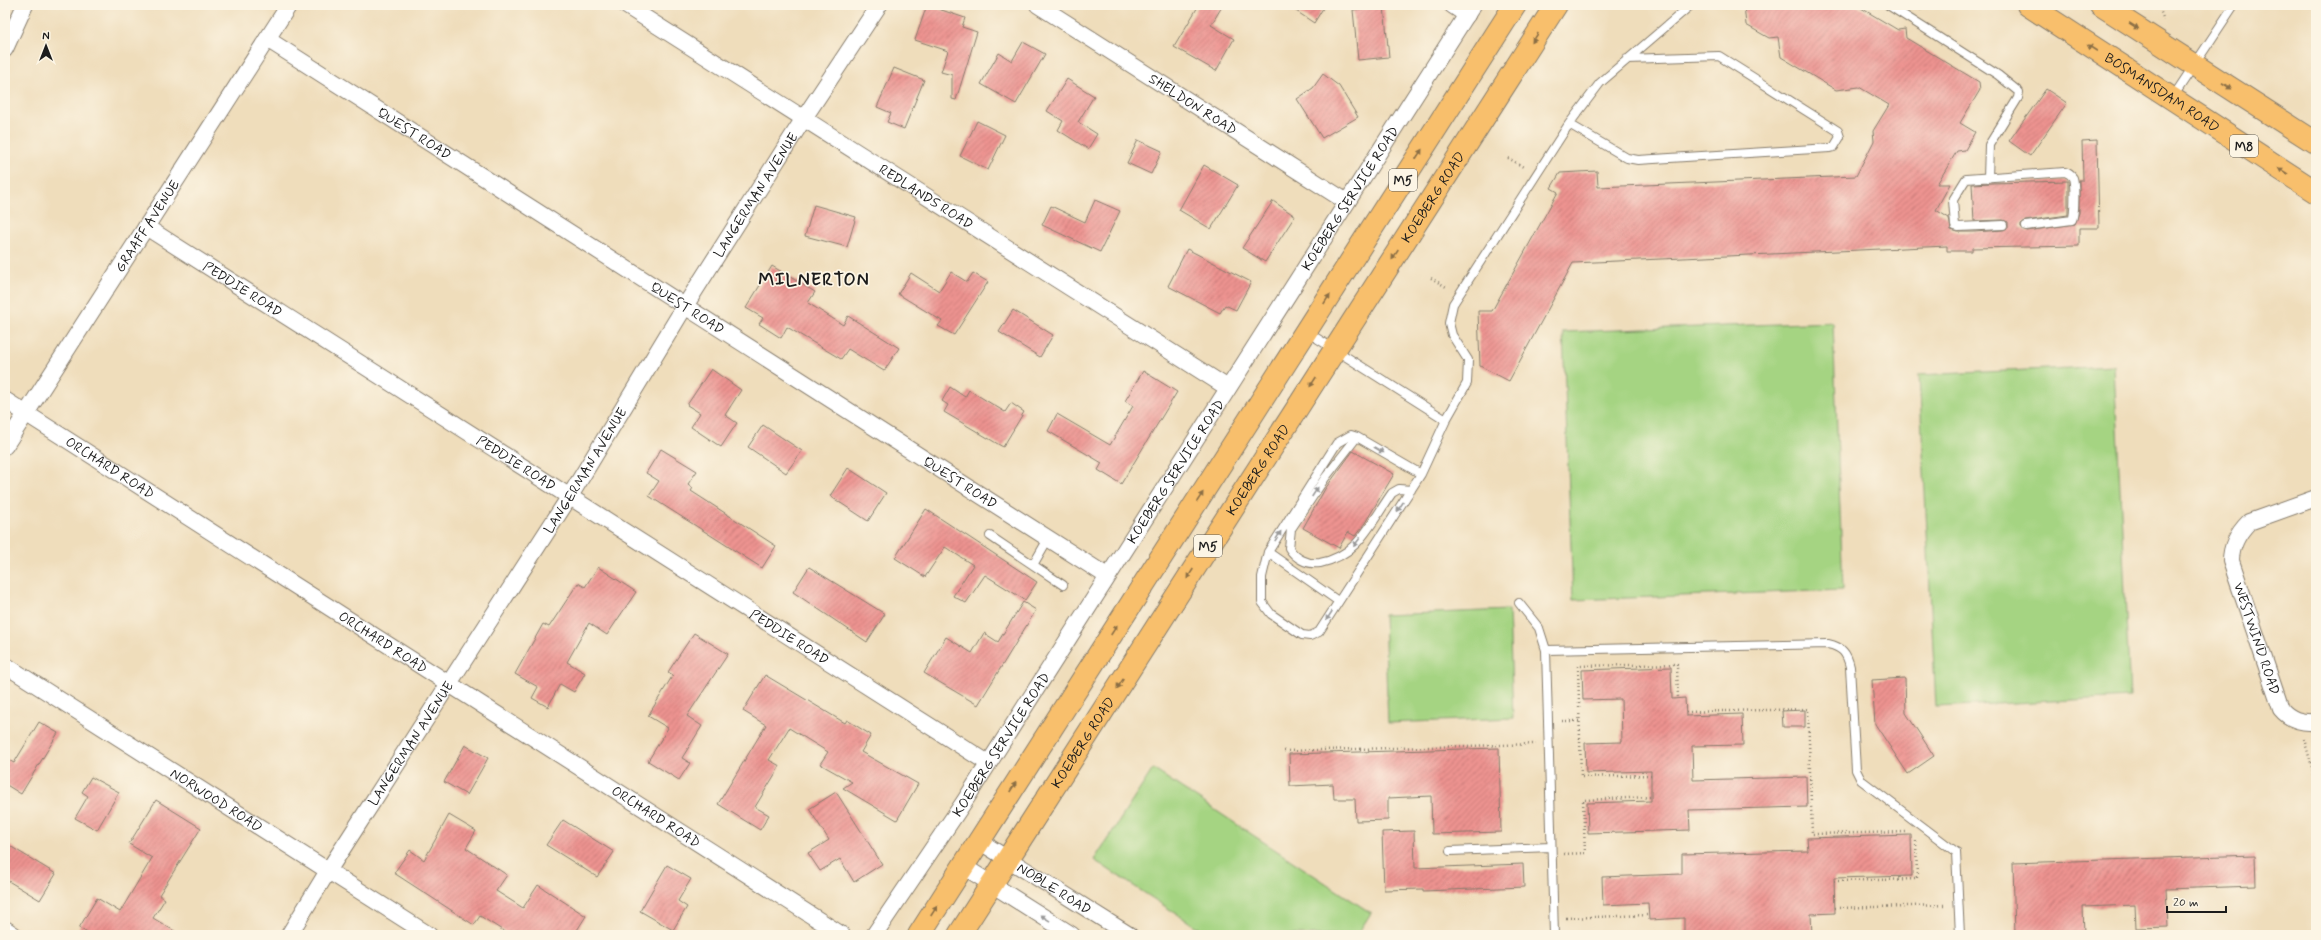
<svg xmlns="http://www.w3.org/2000/svg" width="2321" height="940" font-family="Mynerve,sans-serif">
<defs>
<pattern id="building-hatch" width="6" height="6" patternUnits="userSpaceOnUse"><rect width="6" height="6" fill="#ed9390"/><path d="M-1 1l2-2M0 6l6-6M5 7l2-2" fill="none" stroke="#bf7775"/></pattern>
</defs>
<rect width="100%" height="100%" fill="#fcf5e5"/>
<filter id="ink" filterUnits="userSpaceOnUse"><feTurbulence type="fractalNoise" baseFrequency=".025" numOctaves="2"/><feDisplacementMap in="SourceGraphic" scale="8" xChannelSelector="R" yChannelSelector="G"/><feConvolveMatrix kernelMatrix="1 2 1 2 8 2 1 2 1" color-interpolation-filters="sRGB"/></filter>
<filter id="wash" filterUnits="userSpaceOnUse"><feTurbulence type="fractalNoise" baseFrequency=".012" numOctaves="4" result="noise"/><feDisplacementMap in="SourceGraphic" scale="16" xChannelSelector="R" yChannelSelector="G"/><feGaussianBlur stdDeviation="0.9" result="paint"/><feColorMatrix in="noise" values="0 0 0 0 0 0 0 0 0 0 0 0 0 0 0 0 0 1.4 0 .05"/><feComposite in="paint" operator="in"/></filter>
<g filter="url(#wash)">
<rect width="100%" height="100%" fill="#efddbb"/>
<!-- pitch -->
<path fill="#a5d482" stroke="#60784f" d="M 1833,322 L 1843,590 L 1573,600 L 1563,332 Z
M 2114,366 L 2130,697 L 1936,707 L 1919,375 Z
M 1509,610 L 1513,718 L 1388,723 L 1384,615 Z
M 1153,769 L 1371,913 L 1357,935 L 1209,935 L 1094,860 Z"/>
<g id="blocks">
<!-- building -->
<path fill="url(#building-hatch)" d="M 927,5 L 965,18 L 962,27 L 977,32 L 956,100 L 952,99 L 952,75 L 941,72 L 948,51 L 915,40 Z
M 1199,5 L 1223,5 L 1211,25 L 1234,39 L 1216,71 L 1174,47 Z
M 1287,5 L 1325,5 L 1314,23 Z
M 1744,5 L 1856,5 L 1898,30 L 1905,29 L 1906,38 L 1979,82 L 1980,90 L 1960,123 L 1975,132 L 1965,150 L 1957,151 L 1937,184 L 1950,184 L 1936,210 L 1949,218 L 1951,230 L 1958,232 L 1974,232 L 2003,230 L 2008,228 L 2008,222 L 2003,220 L 1974,221 L 1972,184 L 1992,183 L 2068,181 L 2068,215 L 2025,221 L 2021,224 L 2021,227 L 2027,231 L 2075,224 L 2079,213 L 2079,180 L 2083,180 L 2082,141 L 2097,140 L 2099,228 L 2079,228 L 2079,246 L 1972,248 L 1972,251 L 1947,251 L 1947,246 L 1573,263 L 1509,381 L 1480,366 L 1478,311 L 1492,311 L 1558,192 L 1551,188 L 1560,173 L 1597,171 L 1598,187 L 1856,176 L 1874,141 L 1873,131 L 1889,105 L 1859,87 L 1836,90 L 1781,57 L 1778,37 L 1769,38 L 1746,25 Z
M 1384,6 L 1389,57 L 1358,60 L 1353,10 Z
M 1023,42 L 1045,54 L 1016,104 L 981,84 L 999,53 L 1012,61 Z
M 894,68 L 924,80 L 904,129 L 887,122 L 891,113 L 877,107 Z
M 1323,74 L 1339,86 L 1358,117 L 1322,138 L 1297,99 L 1313,88 Z
M 1067,79 L 1094,96 L 1078,122 L 1097,134 L 1088,149 L 1058,130 L 1063,121 L 1047,111 Z
M 2046,89 L 2067,103 L 2030,156 L 2009,141 Z
M 977,121 L 1005,135 L 988,170 L 960,156 Z
M 1138,140 L 1162,151 L 1151,174 L 1127,163 Z
M 1204,165 L 1238,185 L 1211,229 L 1179,210 Z
M 1095,200 L 1120,211 L 1100,252 L 1042,225 L 1051,206 L 1085,222 Z
M 1273,201 L 1295,216 L 1265,262 L 1242,248 Z
M 814,205 L 856,217 L 847,247 L 805,236 Z
M 1187,249 L 1251,282 L 1236,310 L 1225,305 L 1220,313 L 1168,286 Z
M 772,266 L 815,292 L 808,303 L 843,325 L 848,316 L 899,348 L 884,371 L 848,349 L 841,359 L 787,327 L 781,338 L 759,324 L 763,318 L 746,308 Z
M 951,272 L 967,282 L 973,273 L 988,282 L 954,335 L 938,326 L 942,321 L 898,294 L 911,273 L 939,291 Z
M 1013,310 L 1053,335 L 1040,357 L 999,332 Z
M 711,369 L 741,390 L 725,415 L 737,423 L 721,447 L 691,427 L 700,413 L 687,405 Z
M 1143,371 L 1177,392 L 1121,484 L 1098,470 L 1102,463 L 1048,431 L 1057,414 L 1110,445 L 1133,406 L 1125,401 Z
M 950,387 L 965,397 L 969,390 L 1005,412 L 1011,403 L 1024,412 L 1003,447 L 944,412 L 948,405 L 942,401 Z
M 763,425 L 802,451 L 786,473 L 748,447 Z
M 661,449 L 697,471 L 688,484 L 693,488 L 691,491 L 776,546 L 762,568 L 649,496 L 659,481 L 646,473 Z
M 1353,451 L 1394,474 L 1365,523 L 1355,536 L 1348,532 L 1339,548 L 1303,528 L 1325,489 Z
M 848,468 L 886,493 L 868,521 L 830,496 Z
M 926,509 L 1037,582 L 1025,600 L 985,575 L 966,603 L 953,596 L 973,565 L 945,547 L 925,577 L 895,558 Z
M 598,567 L 636,592 L 607,635 L 589,623 L 567,662 L 585,673 L 574,692 L 560,684 L 548,707 L 532,698 L 538,687 L 515,674 L 543,624 L 549,627 L 578,583 L 585,587 Z
M 809,567 L 885,614 L 867,642 L 793,592 Z
M 1023,602 L 1036,610 L 978,705 L 924,673 L 946,637 L 972,653 L 984,633 L 998,642 Z
M 694,633 L 728,654 L 687,716 L 702,726 L 682,758 L 690,763 L 679,780 L 648,761 L 668,728 L 648,716 L 673,675 L 668,672 Z
M 1671,667 L 1672,699 L 1685,698 L 1686,716 L 1742,714 L 1743,745 L 1692,746 L 1693,780 L 1806,777 L 1807,807 L 1689,810 L 1690,830 L 1588,833 L 1587,803 L 1651,801 L 1651,771 L 1586,773 L 1585,743 L 1622,742 L 1621,699 L 1583,700 L 1582,670 Z
M 765,675 L 845,723 L 847,720 L 871,735 L 861,752 L 918,784 L 897,820 L 843,788 L 852,782 L 820,764 L 828,752 L 789,728 L 769,760 L 780,766 L 755,807 L 769,815 L 760,830 L 718,804 L 766,725 L 743,711 Z
M 1905,678 L 1906,713 L 1934,756 L 1908,774 L 1875,724 L 1872,680 Z
M 1805,710 L 1805,727 L 1783,727 L 1782,711 Z
M 39,722 L 58,733 L 21,794 L 5,784 L 5,758 L 14,763 Z
M 465,745 L 488,758 L 467,795 L 444,782 Z
M 1499,748 L 1501,832 L 1432,834 L 1431,796 L 1388,798 L 1388,820 L 1356,821 L 1355,799 L 1334,799 L 1333,784 L 1290,786 L 1289,754 Z
M 91,777 L 119,792 L 97,830 L 75,818 L 88,796 L 82,792 Z
M 836,792 L 882,864 L 854,882 L 840,859 L 820,871 L 808,853 L 829,840 L 809,809 Z
M 156,800 L 201,828 L 159,895 L 165,899 L 153,918 L 181,935 L 91,935 L 79,928 L 97,898 L 120,912 L 152,858 L 129,844 Z
M 449,815 L 476,831 L 466,848 L 507,875 L 496,891 L 523,908 L 538,885 L 586,916 L 574,935 L 510,935 L 480,916 L 474,925 L 394,873 L 410,850 L 424,860 Z
M 563,820 L 614,852 L 597,877 L 546,845 Z
M 1414,831 L 1415,868 L 1523,864 L 1524,887 L 1423,891 L 1423,889 L 1384,890 L 1382,832 Z
M 1911,835 L 1912,876 L 1834,878 L 1835,913 L 1811,914 L 1812,935 L 1684,935 L 1684,918 L 1649,920 L 1648,903 L 1603,905 L 1602,877 L 1682,874 L 1682,854 L 1808,851 L 1807,838 Z
M 5,843 L 56,874 L 40,900 L 5,879 Z
M 2255,855 L 2256,886 L 2166,889 L 2168,927 L 2136,928 L 2135,905 L 2083,907 L 2084,935 L 2015,935 L 2013,863 Z
M 667,865 L 691,879 L 678,901 L 687,907 L 673,930 L 640,911 Z"/>
</g>
</g>
<g filter="url(#ink)">
<use href="#blocks" fill-opacity="0" stroke="#867c6c" stroke-width="1"/>
<g fill="none" stroke-linecap="round" stroke-linejoin="round">
<!-- lane casing -->
<g stroke="#867c6c" stroke-width="10">
<path id="lane" d="M 1888,5 L 1998,75 L 2019,92 L 2018,98 L 1989,145 L 1988,178
M 2173,97 L 2234,5
M 1569,124 L 1627,158 L 1638,160 L 1830,148 L 1834,147 L 1840,137 L 1838,131 L 1719,56 L 1627,59
M 2003,225 L 1959,227 L 1955,226 L 1953,200 L 1966,179 L 2065,172 C 2068,173 2071,175 2073,178 C 2075,184 2075,215 2072,220 L 2026,226
M 1307,332 L 1446,420
M 1357,437 L 1325,478 L 1291,529 L 1289,548 C 1295,558 1307,565 1320,563 C 1359,555 1370,524 1392,493 L 1399,489 L 1411,490
M 1421,474 L 1357,437 L 1351,435 L 1337,443 L 1268,552 L 1262,577 L 1262,602 L 1271,614 L 1302,635 L 1310,636 L 1319,632 L 1421,474 L 1446,420 L 1467,383 L 1468,360 L 1452,335 L 1449,323 L 1453,304 L 1569,124 L 1600,83 L 1691,5
M 990,536 L 1063,585
M 1268,552 L 1338,601
M 1033,565 L 1048,539
M 1519,603 L 1539,628 L 1546,650 L 1554,935
M 1546,650 L 1828,644 C 1842,647 1847,653 1850,667 L 1856,770 L 1861,780 L 1956,852 L 1960,935
M 1450,851 L 1551,847"/>
</g>
<!-- street casing -->
<g stroke="#867c6c" stroke-width="18">
<g id="street">
<path id="s1" d="M 625,5 L 1228,388"/>
<path id="s2" d="M 1038,5 L 1347,202"/>
<path d="M 1452,5 L 1467,15"/>
<path id="s3" d="M 267,39 L 1107,576"/>
<path d="M 5,49 L 25,5"/>
<path id="s4" d="M 146,227 L 988,763"/>
<path id="s5" d="M 5,400 L 842,935"/>
<path id="s6" d="M 5,446 L 289,5"/>
<path id="s7" d="M 2316,498 L 2249,522 C 2238,533 2231,546 2231,561 L 2281,709 C 2290,720 2301,723 2316,722"/>
<path id="s8" d="M 5,665 L 429,935"/>
<path id="s9" d="M 979,841 L 1129,935"/>
<path d="M 963,866 L 1072,935"/>
<path d="M 5,929 L 14,935"/>
<path id="s10" d="M 289,935 L 328,871 L 570,496 L 685,306 L 804,118 L 879,5"/>
<path id="s11" d="M 874,935 L 964,802 L 1473,5"/>
</g>
</g>
<!-- primary casing -->
<g stroke="#867c6c" stroke-width="24">
<g id="primary">
<path id="s12" d="M 2028,5 L 2316,192"/>
<path d="M 2101,5 L 2316,143"/>
<path d="M 919,935 L 1515,5"/>
<path id="s13" d="M 959,935 L 1556,5"/>
</g>
</g>
<!-- path -->
<path stroke="#867c6c" stroke-width="2.5" stroke-dasharray="1 3" stroke-linecap="butt" d="M 2158,5 L 2164,20
M 1920,10 L 1924,5 L 1953,7 L 1954,5
M 1508,158 L 1525,168
M 1431,278 L 1448,288
M 1686,712 L 1808,709 L 1812,834 L 1907,832
M 1562,721 L 1579,721
M 2304,739 L 2316,781
M 1284,751 L 1536,744
M 1651,775 L 1581,777 L 1578,666 L 1677,664 L 1678,699
M 1564,854 L 1585,853 L 1583,800 L 1651,797
M 1834,881 L 1917,879 L 1916,840
M 1835,908 L 1945,905
M 1566,918 L 1648,915"/>
<!-- lane -->
<use href="#lane" stroke="#fff" stroke-width="8"/>
<!-- street -->
<use href="#street" stroke="#fff" stroke-width="16"/>
<!-- primary -->
<use href="#primary" stroke="#f8bf6c" stroke-width="22"/>
</g>
<!-- one-way arrows -->
<defs><path id="oneway-solid" d="M-6-.8H1V-3.2L6.5 0L1 3.2V.8H-6Z"/></defs>
<g fill="#8a6e44">
<use href="#oneway-solid" transform="translate(2134 26) rotate(33)"/>
<use href="#oneway-solid" transform="translate(1535 38) rotate(123)"/>
<use href="#oneway-solid" transform="translate(2092 48) rotate(-147)"/>
<use href="#oneway-solid" transform="translate(2227 86) rotate(33)"/>
<use href="#oneway-solid" transform="translate(1419 154) rotate(-57)"/>
<use href="#oneway-solid" transform="translate(2283 171) rotate(-148)"/>
<use href="#oneway-solid" transform="translate(1395 255) rotate(123)"/>
<use href="#oneway-solid" transform="translate(1327 299) rotate(-57)"/>
<use href="#oneway-solid" transform="translate(1313 382) rotate(123)"/>
<use href="#oneway-solid" transform="translate(1200 497) rotate(-57)"/>
<use href="#oneway-solid" transform="translate(1190 574) rotate(123)"/>
<use href="#oneway-solid" transform="translate(1114 630) rotate(-57)"/>
<use href="#oneway-solid" transform="translate(1120 684) rotate(123)"/>
<use href="#oneway-solid" transform="translate(1013 787) rotate(-57)"/>
<use href="#oneway-solid" transform="translate(934 911) rotate(-57)"/>
</g>
<g fill="#999">
<use href="#oneway-solid" transform="translate(1379 450) rotate(30)"/>
<use href="#oneway-solid" transform="translate(1315 492) rotate(-57)"/>
<use href="#oneway-solid" transform="translate(1400 507) rotate(123)"/>
<use href="#oneway-solid" transform="translate(1278 536) rotate(-58)"/>
<use href="#oneway-solid" transform="translate(1357 542) rotate(127)"/>
<use href="#oneway-solid" transform="translate(1329 616) rotate(123)"/>
<use href="#oneway-solid" transform="translate(1045 918) rotate(-148)"/>
</g>
</g>
<g text-anchor="middle" stroke-width="3.5" stroke-linejoin="round" paint-order="stroke">
<!-- shield labels -->
<g fill="#fcf5e5" stroke="#5f5d58" stroke-width="1">
<rect x="2230" y="135" width="28" height="22" rx="3"/>
<rect x="1389" y="169" width="28" height="22" rx="3"/>
<rect x="1194" y="535" width="28" height="22" rx="3"/>
</g>
<g font-size="13" font-weight="bold" fill="#1c1c1c">
<text x="2244" y="151">M8</text>
<text x="1403" y="185">M5</text>
<text x="1208" y="551">M5</text>
</g>
<!-- street labels -->
<g font-size="14" fill="#1c1c1c" stroke="#fcf5e5">
<text dy="5" stroke="none"><textPath href="#s12" startOffset="160">BOSMANSDAM ROAD</textPath></text>
<text dy="5" stroke="none"><textPath href="#s2" startOffset="184">SHELDON ROAD</textPath></text>
<text dy="5" stroke="none"><textPath href="#s3" startOffset="175">QUEST ROAD</textPath></text>
<text dy="5" stroke="none"><textPath href="#s10" startOffset="875">LANGERMAN AVENUE</textPath></text>
<text dy="5" stroke="none"><textPath href="#s1" startOffset="357">REDLANDS ROAD</textPath></text>
<text dy="5" stroke="none"><textPath href="#s13" startOffset="877">KOEBERG ROAD</textPath></text>
<text dy="5" stroke="none"><textPath href="#s11" startOffset="877">KOEBERG SERVICE ROAD</textPath></text>
<text dy="5" stroke="none"><textPath href="#s6" startOffset="262">GRAAFF AVENUE</textPath></text>
<text dy="5" stroke="none"><textPath href="#s4" startOffset="115">PEDDIE ROAD</textPath></text>
<text dy="5" stroke="none"><textPath href="#s3" startOffset="499">QUEST ROAD</textPath></text>
<text dy="5" stroke="none"><textPath href="#s4" startOffset="439">PEDDIE ROAD</textPath></text>
<text dy="5" stroke="none"><textPath href="#s5" startOffset="125">ORCHARD ROAD</textPath></text>
<text dy="5" stroke="none"><textPath href="#s10" startOffset="551">LANGERMAN AVENUE</textPath></text>
<text dy="5" stroke="none"><textPath href="#s13" startOffset="553">KOEBERG ROAD</textPath></text>
<text dy="5" stroke="none"><textPath href="#s11" startOffset="553">KOEBERG SERVICE ROAD</textPath></text>
<text dy="5" stroke="none"><textPath href="#s3" startOffset="823">QUEST ROAD</textPath></text>
<text dy="5" stroke="none"><textPath href="#s4" startOffset="763">PEDDIE ROAD</textPath></text>
<text dy="5" stroke="none"><textPath href="#s7" startOffset="197">WESTWIND ROAD</textPath></text>
<text dy="5" stroke="none"><textPath href="#s5" startOffset="449">ORCHARD ROAD</textPath></text>
<text dy="5" stroke="none"><textPath href="#s13" startOffset="229">KOEBERG ROAD</textPath></text>
<text dy="5" stroke="none"><textPath href="#s10" startOffset="227">LANGERMAN AVENUE</textPath></text>
<text dy="5" stroke="none"><textPath href="#s11" startOffset="229">KOEBERG SERVICE ROAD</textPath></text>
<text dy="5" stroke="none"><textPath href="#s8" startOffset="251">NORWOOD ROAD</textPath></text>
<text dy="5" stroke="none"><textPath href="#s5" startOffset="773">ORCHARD ROAD</textPath></text>
<text dy="5" stroke="none"><textPath href="#s9" startOffset="89">NOBLE ROAD</textPath></text>
</g>
<!-- district labels -->
<g font-size="18" font-weight="bold" letter-spacing="1" fill="#1c1c1c" stroke="#fcf5e5">
<text x="814" y="285">MILNERTON</text>
</g>
</g>
<!-- margin -->
<rect width="2321" height="940" fill="none" stroke="#fcf5e5" stroke-width="20"/>
<!-- north arrow -->
<g transform="translate(46 46)" stroke="#fcf5e5" stroke-width="3" paint-order="stroke">
<path d="M0-3L7 15L0 10L-7 15Z" fill="#1c1c1c"/>
<text y="-6" font-size="11" font-weight="bold" text-anchor="middle" fill="#1c1c1c">N</text>
</g>
<!-- scale -->
<path d="M2167 906v6h59v-6" fill="none" stroke="#1c1c1c" stroke-width="2"/>
<text x="2173" y="906" font-size="12" fill="#1c1c1c" stroke="#fcf5e5" stroke-width="3" paint-order="stroke">20 m</text>
</svg>
